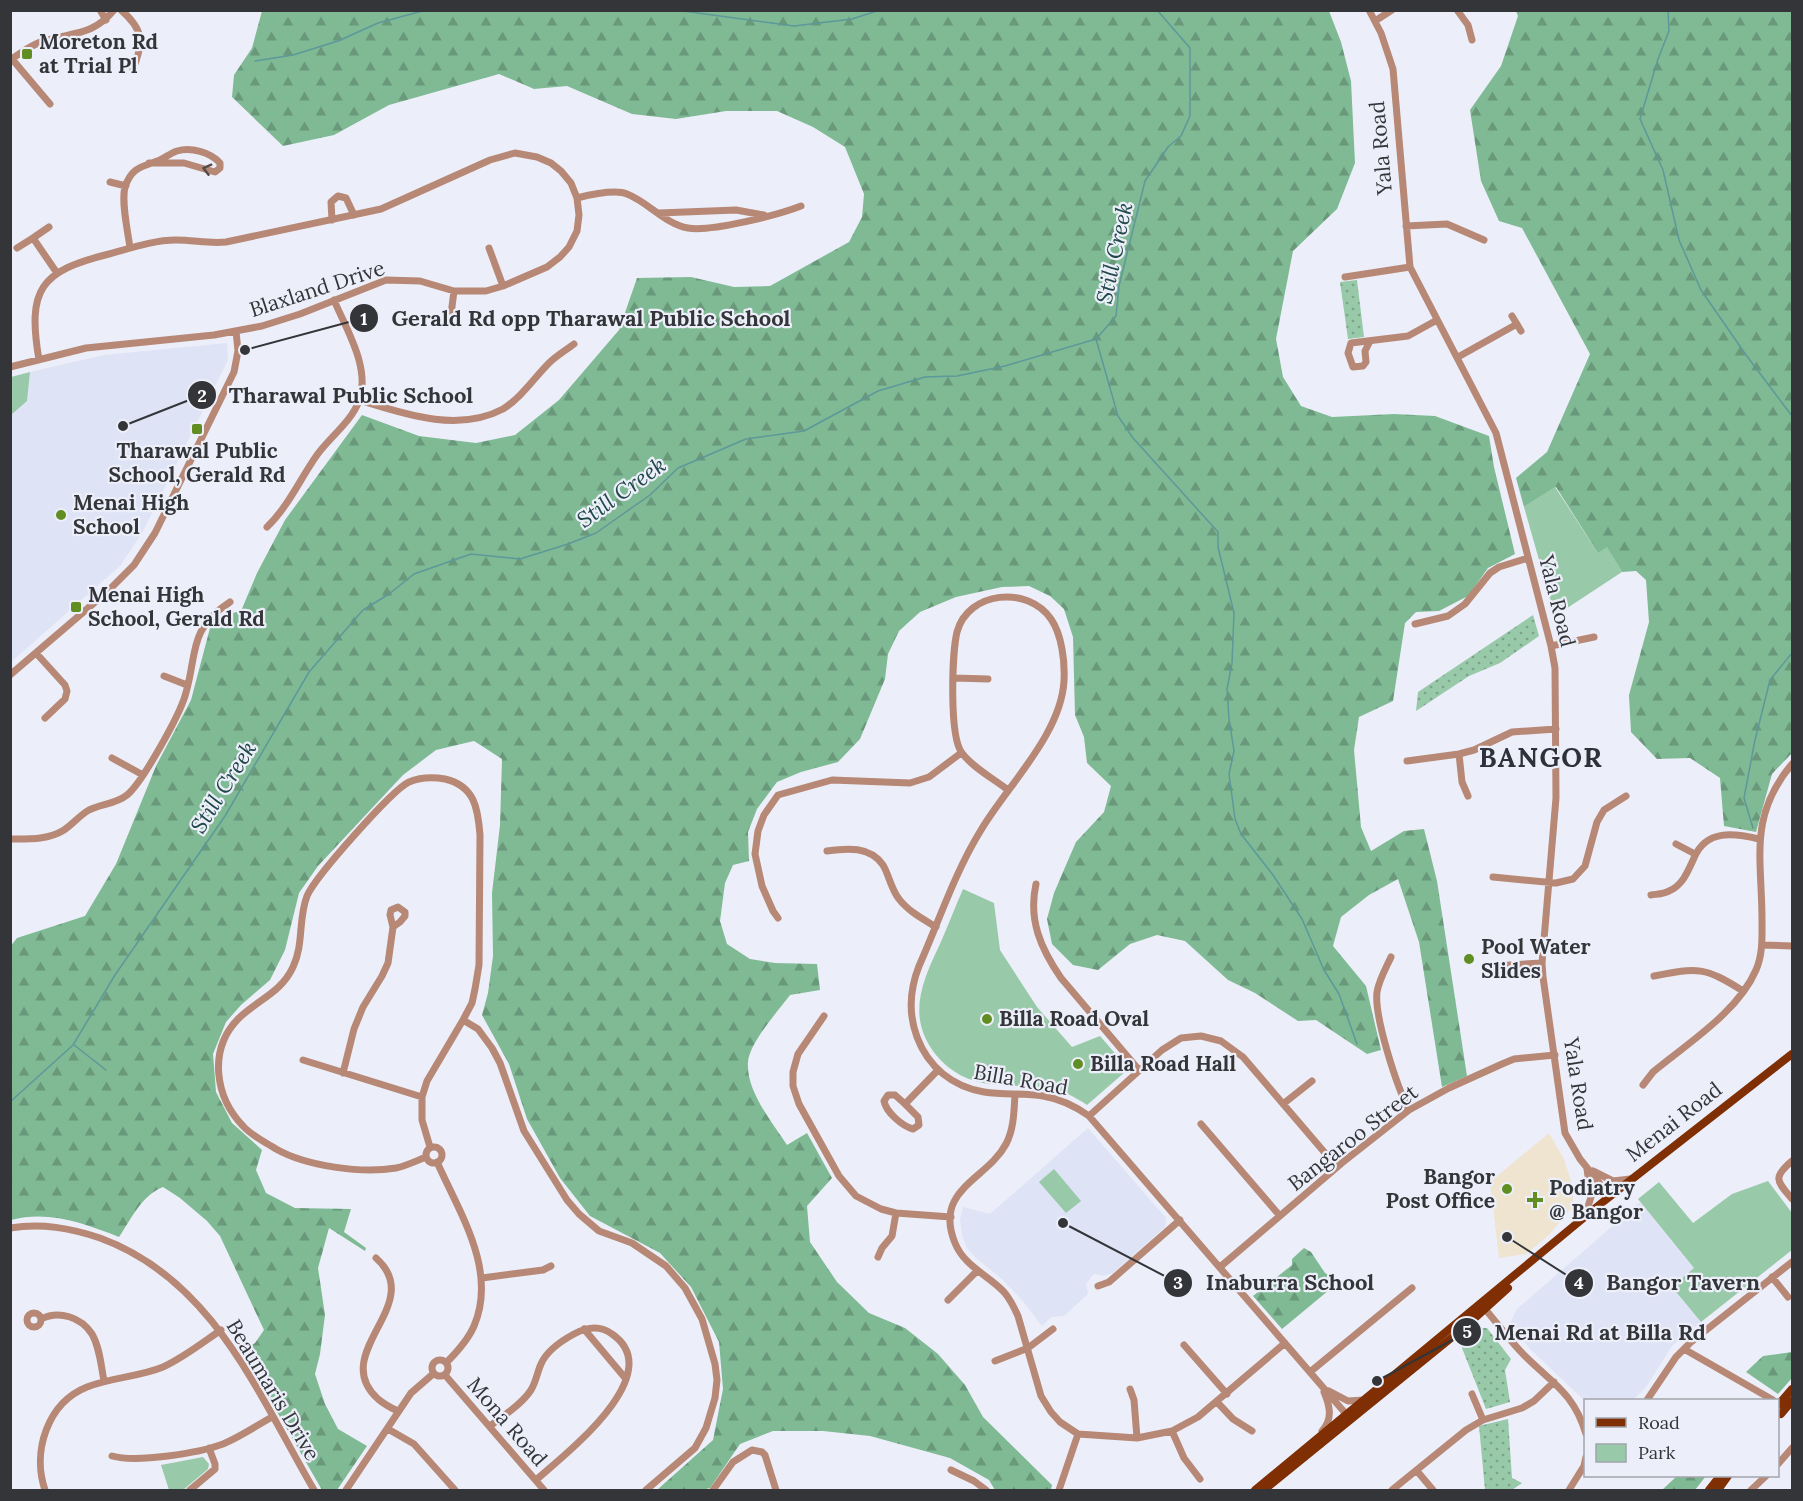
<svg xmlns="http://www.w3.org/2000/svg" width="1803" height="1501" font-family="Lora,serif">
<defs>
<pattern id="grass-dots" width="8" height="8" patternUnits="userSpaceOnUse" patternTransform="scale(1.5)"><rect width="8" height="8" fill="#98c9a9"/><path d="M2 2h.1M6 6h.1" fill="none" stroke="#7da48b" stroke-width="1.8" stroke-linecap="round"/></pattern>
<pattern id="forest-firs" width="22" height="20" patternUnits="userSpaceOnUse" patternTransform="scale(1.5)"><rect width="22" height="20" fill="#7fba94"/><path d="M5 1l3.5 6h-7zM16 11l3.5 6h-7z" fill="#69987a"/></pattern>
</defs>
<rect width="100%" height="100%" fill="#eceff9"/>
<!-- commercial -->
<path fill="#efe4cf" d="M 1549,1133 L 1564,1159 L 1571,1181 L 1574,1205 L 1550,1234 L 1526,1254 L 1499,1258 L 1490,1182 Z"/>
<!-- built -->
<path fill="#dee3f5" d="M 227,343 L 228,360 L 142,533 L 120,566 L 11,662 L 11,415 L 27,401 L 30,372 L 104,355 Z
M 1088,1128 L 1166,1218 L 1165,1227 L 1113,1273 L 1103,1276 L 1094,1274 L 1091,1277 L 1086,1284 L 1088,1294 L 1064,1316 L 1051,1317 L 1042,1326 L 1022,1300 L 1002,1279 L 976,1258 L 967,1248 L 962,1235 L 960,1219 L 963,1207 L 990,1214 Z
M 1640,1202 L 1694,1268 L 1672,1287 L 1701,1322 L 1672,1346 L 1646,1387 L 1633,1400 L 1585,1401 L 1531,1350 L 1510,1324 L 1516,1310 Z"/>
<!-- grass -->
<path fill="url(#grass-dots)" d="M 1357,280 L 1364,337 L 1348,339 L 1340,282 Z
M 1533,615 L 1539,636 L 1500,663 L 1469,676 L 1416,711 L 1418,692 Z
M 1481,1328 L 1487,1328 L 1511,1359 L 1505,1370 L 1510,1402 L 1486,1409 L 1462,1348 L 1463,1343 Z
M 1508,1419 L 1512,1478 L 1522,1483 L 1512,1490 L 1485,1490 L 1479,1426 Z"/>
<!-- forest -->
<path fill="url(#forest-firs)" d="M 262,11 L 1329,11 L 1341,42 L 1351,81 L 1355,163 L 1337,209 L 1293,251 L 1276,339 L 1283,377 L 1301,406 L 1332,417 L 1394,414 L 1435,416 L 1489,436 L 1494,467 L 1515,554 L 1488,568 L 1468,596 L 1439,611 L 1416,612 L 1405,623 L 1393,701 L 1359,717 L 1354,750 L 1361,827 L 1371,851 L 1404,831 L 1424,829 L 1437,881 L 1467,1076 L 1442,1087 L 1419,942 L 1398,879 L 1369,895 L 1341,917 L 1333,946 L 1366,986 L 1381,1050 L 1367,1054 L 1316,1020 L 1298,1021 L 1255,993 L 1228,980 L 1185,941 L 1157,935 L 1130,944 L 1098,970 L 1073,965 L 1052,944 L 1047,919 L 1054,893 L 1066,865 L 1076,842 L 1104,812 L 1111,786 L 1087,763 L 1084,737 L 1075,715 L 1073,637 L 1064,609 L 1050,596 L 1029,586 L 1002,587 L 956,597 L 920,612 L 899,631 L 888,654 L 885,679 L 860,739 L 838,762 L 801,772 L 777,782 L 757,809 L 748,832 L 749,861 L 733,865 L 725,883 L 720,921 L 727,944 L 750,959 L 775,963 L 817,964 L 820,990 L 790,995 C 779,1010 749,1043 748,1062 C 746,1091 772,1122 787,1145 L 807,1133 L 832,1178 L 807,1206 L 810,1242 L 837,1282 L 869,1313 L 905,1328 L 938,1354 L 965,1385 L 983,1417 L 1052,1485 L 1051,1490 L 995,1490 L 989,1480 L 950,1458 L 870,1436 L 823,1431 L 773,1431 L 740,1444 L 710,1488 L 702,1490 L 657,1490 L 713,1440 L 723,1389 L 719,1342 L 691,1287 L 660,1253 L 590,1216 L 560,1178 L 527,1119 L 509,1064 L 482,1015 L 488,993 L 493,956 L 492,893 L 500,825 L 502,759 L 474,741 L 436,750 L 403,775 L 318,866 L 299,893 L 285,950 L 270,980 L 241,1005 L 226,1022 L 213,1054 L 216,1092 L 232,1123 L 262,1150 L 256,1170 L 266,1193 L 295,1208 L 351,1209 L 344,1232 L 366,1248 L 365,1251 L 329,1228 L 318,1268 L 325,1315 L 320,1354 L 315,1374 L 325,1404 L 338,1429 L 367,1446 L 337,1490 L 322,1490 L 242,1351 L 255,1343 L 264,1330 L 220,1236 L 207,1221 L 180,1198 L 163,1187 C 141,1196 132,1218 119,1237 C 84,1223 48,1210 11,1220 L 10,947 L 17,938 L 85,916 L 116,864 L 156,766 L 191,700 L 210,628 L 224,615 L 241,611 L 257,573 L 285,520 L 362,415 L 419,436 L 476,443 L 515,435 L 559,400 L 619,330 L 637,278 L 691,277 L 734,287 L 770,286 L 849,242 L 862,217 L 864,194 L 845,147 L 813,127 L 777,111 L 726,111 L 676,119 L 632,114 L 567,86 L 534,89 L 499,74 L 389,105 L 334,135 L 283,146 L 232,97 L 234,75 L 252,48 Z
M 1516,11 L 1792,11 L 1792,753 L 1772,774 L 1756,832 L 1724,826 L 1720,778 L 1690,758 L 1657,759 L 1631,732 L 1629,695 L 1649,622 L 1646,580 L 1636,571 L 1622,572 L 1607,548 L 1598,553 L 1556,487 L 1524,507 L 1516,478 L 1547,452 L 1590,354 L 1522,228 L 1499,221 L 1481,181 L 1470,110 L 1501,66 L 1518,16 Z
M 1304,1248 L 1311,1252 L 1325,1273 L 1340,1281 L 1282,1329 L 1253,1296 L 1292,1265 L 1292,1259 Z
M 1792,1352 L 1792,1378 L 1778,1394 L 1746,1372 L 1763,1356 Z
M 1677,1476 L 1706,1476 L 1695,1490 L 1662,1490 Z"/>
<!-- park -->
<path fill="#98c9a9" d="M 30,372 L 27,401 L 11,415 L 11,377 Z
M 1555,487 L 1598,553 L 1607,547 L 1622,572 L 1555,616 L 1524,507 Z
M 963,889 L 994,903 L 1000,950 L 1037,1007 L 1072,1047 L 1100,1036 L 1126,1066 L 1127,1069 L 1125,1072 L 1087,1105 C 1050,1080 1031,1089 991,1084 C 969,1082 950,1072 936,1055 C 906,1017 922,982 940,944 C 948,926 955,907 963,889 Z
M 1054,1169 L 1081,1201 L 1066,1213 L 1039,1182 Z
M 1768,1181 L 1792,1213 L 1792,1250 L 1701,1322 L 1672,1287 L 1694,1268 L 1638,1199 L 1659,1182 L 1693,1223 L 1732,1194 Z
M 203,1457 L 209,1464 L 208,1469 L 183,1490 L 169,1490 L 161,1465 Z"/>
<g fill="none" stroke-linecap="round" stroke-linejoin="round">
<!-- stream -->
<path stroke="#5d989a" stroke-width="1.5" d="M 676,10 L 794,26 L 852,19 L 880,10
M 1668,10 L 1669,31 L 1658,59 L 1640,119 L 1663,170 L 1679,240 L 1701,290 L 1746,355 L 1792,416
M 255,61 L 293,55 L 338,41 L 378,23 L 426,10
M 1096,339 L 1118,416 L 1133,438 L 1218,532 L 1218,547 L 1234,613 L 1232,663 L 1227,689 L 1229,719 L 1234,751 L 1229,774 L 1235,819 L 1241,834 L 1273,875 L 1302,919 L 1324,970 L 1339,994 L 1357,1044
M 1753,828 L 1744,798 L 1755,740 L 1770,680 L 1792,653
M 74,1045 L 106,1070
M 10,1102 L 73,1045 L 115,975 L 225,816 L 309,672 L 363,610 L 389,594 L 414,574 L 471,554 L 520,559 L 568,544 L 596,533 L 650,495 L 678,468 L 746,439 L 804,431 L 878,391 L 925,377 L 957,376 L 1005,366 L 1096,339 L 1116,316 L 1119,286 L 1145,181 L 1168,147 L 1181,136 L 1190,116 L 1190,48 L 1157,10"/>
<!-- minor -->
<path stroke="#b78875" stroke-width="7" d="M 100,10 L 106,20
M 121,10 C 144,30 144,42 133,69
M 1369,10 L 1381,33 L 1393,69 L 1410,267 L 1496,433 L 1551,646 L 1555,668 L 1556,798 L 1542,963 L 1543,977 L 1565,1133 L 1580,1159 L 1610,1196
M 1457,10 L 1468,25 L 1472,40
M 1375,21 L 1392,10
M 12,59 L 50,104
M 10,60 C 22,52 34,43 47,40 C 76,32 93,35 114,10
M 110,182 L 126,186
M 577,198 C 589,195 615,189 627,194 C 648,202 665,224 688,228 C 711,232 778,215 801,206
M 659,213 L 736,210 L 764,215
M 332,220 L 331,202 L 338,196 L 346,198 L 354,215
M 1406,226 L 1447,224 L 1484,240
M 33,238 L 49,227
M 17,248 L 33,238 L 57,273
M 130,248 C 128,232 121,202 125,187 C 132,166 143,167 160,160 C 166,157 171,153 177,151 C 191,147 210,152 220,163 L 220,168 L 215,172 L 184,163 L 149,163
M 489,248 L 503,286
M 1345,277 L 1410,267
M 1512,316 L 1521,331
M 450,322 L 454,291
M 1370,341 L 1365,351 L 1366,362 L 1363,366 L 1353,367 L 1348,353 L 1351,343 L 1408,336 L 1437,320
M 1458,357 L 1517,324
M 10,367 L 86,348 L 214,335 L 262,326 L 300,314 L 386,280 L 420,281 L 454,291 L 486,291 L 503,286 L 547,267 L 560,257 L 569,247 L 577,231 L 579,215 L 577,198 L 571,183 L 561,171 L 551,163 L 537,157 L 515,153 L 490,160 L 381,209 L 226,242 C 209,244 194,240 176,240 C 154,240 131,248 109,254 C 40,271 27,289 39,360
M 359,400 C 404,414 458,433 503,409 C 521,398 534,378 549,363 C 556,356 566,350 574,344
M 267,527 C 288,507 300,479 317,455 C 330,437 351,422 359,401 C 371,368 346,329 334,300
M 1415,624 L 1448,616 L 1465,604 L 1490,573 L 1499,567 L 1528,558
M 1551,646 L 1594,637
M 36,653 L 65,685 L 67,691 L 65,699 L 45,718
M 10,675 L 108,591 L 134,565 L 155,533 L 234,372 L 238,351 L 236,331
M 164,676 L 187,685
M 954,678 L 988,679
M 1459,754 L 1462,782 L 1468,796
M 112,758 L 143,775
M 1407,761 L 1459,754 L 1474,750 L 1512,732 L 1556,729
M 1008,790 C 994,779 972,767 962,753 C 949,737 952,653 957,632 C 968,591 1028,585 1051,619 C 1062,635 1065,662 1064,681 C 1061,734 1008,785 981,830 C 955,872 939,921 919,966 C 910,989 908,1013 917,1037 C 928,1067 953,1087 984,1092 C 1004,1095 1024,1093 1043,1096 C 1061,1099 1075,1106 1089,1116 L 1346,1414
M 10,839 C 29,839 48,840 64,830 C 73,824 80,815 89,810 C 101,804 116,804 127,795 C 142,783 179,716 185,696 C 198,654 187,630 230,602
M 1676,844 L 1695,854
M 827,851 C 847,848 870,846 883,865 C 889,875 891,889 899,899 C 908,911 923,919 936,927
M 1493,877 L 1556,883 L 1573,879 L 1585,866 L 1597,822 L 1604,810 L 1626,796
M 1036,884 C 1028,920 1041,949 1061,978 L 1139,1070
M 1651,895 C 1657,894 1664,894 1669,891 C 1683,885 1688,871 1694,858 C 1706,829 1734,833 1759,839
M 778,918 L 773,911 L 762,886 L 755,854 L 758,831 L 764,815 L 778,795 L 832,780 L 910,783 L 929,777 L 961,753
M 1762,945 L 1792,946
M 1391,957 C 1386,968 1379,980 1377,992 C 1374,1017 1397,1087 1409,1110
M 1494,966 L 1542,963
M 1654,976 C 1698,967 1705,967 1743,991
M 824,1016 L 798,1054 L 793,1072 L 793,1086 L 799,1104 L 839,1176 L 856,1196 L 881,1209 L 896,1213 L 951,1217
M 463,1020 L 478,1029 L 492,1048 L 500,1063 L 524,1131 L 567,1200 L 579,1214 L 599,1231 L 632,1243 L 666,1266 L 685,1288 L 702,1319 L 715,1364 L 717,1380 L 715,1398 L 706,1428 L 695,1448 L 646,1490
M 303,1060 L 422,1097
M 343,1073 L 354,1029 L 363,1007 L 382,976 L 388,963 L 393,927 L 390,915 L 391,910 L 398,907 L 405,912 L 405,916 L 400,922 L 393,927
M 1643,1085 L 1653,1072 C 1688,1043 1738,1012 1756,970 C 1763,954 1762,937 1762,920 C 1762,859 1748,816 1792,764
M 1015,1094 C 1014,1111 1014,1129 1006,1144 C 987,1180 933,1189 955,1243 C 964,1266 988,1275 1004,1292 C 1010,1299 1014,1307 1018,1316 L 1041,1396 L 1051,1412 L 1060,1422 L 1078,1434 L 1137,1438 L 1172,1431 L 1198,1417 L 1285,1343
M 905,1104 L 895,1095 L 888,1095 L 884,1101 C 886,1112 902,1126 913,1129 L 919,1125 L 918,1117 L 905,1104 L 938,1070
M 1283,1104 L 1312,1081
M 1089,1116 L 1162,1050 L 1181,1038 L 1201,1036 L 1221,1041 L 1243,1057 L 1337,1167
M 1201,1124 L 1280,1216
M426 1155a8 8 0 1 1 16 0a8 8 0 1 1-16 0Z
M 426,1157 C 416,1161 406,1166 396,1168 C 362,1174 306,1166 276,1149 C 265,1142 252,1136 243,1126 C 215,1097 208,1050 238,1019 C 257,1000 281,993 293,967 C 304,944 298,919 307,896 C 315,877 392,790 409,782 C 421,777 433,777 445,779 C 475,786 478,809 480,835 L 479,965 L 475,989 L 472,1003 L 463,1020 L 427,1081 L 422,1097 L 422,1120 L 430,1147
M 1792,1161 C 1772,1178 1777,1181 1792,1199
M 437,1162 C 459,1212 498,1270 474,1326 C 468,1340 457,1352 446,1363
M 1593,1171 L 1613,1181 L 1630,1179
M 1585,1216 L 1591,1197 L 1587,1169
M 10,1228 C 42,1223 70,1228 100,1238 C 213,1279 258,1394 314,1490
M 878,1257 L 882,1248 L 892,1236 L 896,1213
M 376,1258 C 428,1304 327,1353 378,1399 C 384,1404 391,1408 398,1411
M 1220,1267 L 1343,1162 L 1409,1110 L 1449,1088 L 1502,1064 L 1514,1059 L 1555,1055
M 1772,1277 L 1788,1297
M 482,1278 L 543,1270 L 551,1266
M 1098,1286 L 1109,1282 L 1180,1220
M 948,1300 L 977,1271
M 1485,1309 C 1498,1324 1510,1341 1524,1355 C 1552,1383 1574,1393 1586,1434
M27 1320a7 7 0 1 1 14 0a7 7 0 1 1-14 0Z
M 41,1319 C 59,1310 81,1317 92,1334 C 100,1348 101,1366 104,1381
M 584,1329 L 626,1379
M 1184,1345 L 1227,1394
M 1684,1349 L 1773,1400
M432 1368a8 8 0 1 1 16 0a8 8 0 1 1-16 0Z
M 995,1361 L 1028,1348 L 1053,1329
M 1310,1372 L 1412,1288
M 445,1375 L 544,1490
M 1130,1389 L 1134,1400 L 1137,1438
M 1329,1391 L 1348,1401 L 1364,1400
M 1472,1394 L 1483,1420
M 1647,1400 L 1676,1357 L 1691,1342 L 1792,1262
M 1217,1402 L 1233,1419 L 1252,1431
M 490,1426 C 503,1416 522,1404 531,1390 C 536,1382 537,1373 541,1364 C 547,1350 561,1341 574,1334 C 587,1327 600,1325 612,1334 C 670,1374 563,1456 536,1480
M 388,1429 L 414,1444 L 455,1490
M 1172,1431 L 1184,1458 L 1200,1479
M 1322,1431 C 1333,1419 1330,1406 1324,1392
M 112,1456 C 137,1463 199,1453 223,1444 C 240,1437 256,1426 272,1417
M 1778,1464 L 1792,1448
M 951,1470 L 974,1481 L 986,1490
M 1417,1471 L 1433,1490
M 45,1490 C 32,1452 47,1403 87,1387 C 112,1377 139,1377 163,1367 C 183,1358 202,1343 221,1330
M 190,1490 L 215,1469 L 215,1464 L 209,1448
M 346,1490 L 411,1393 L 433,1374
M 713,1490 L 733,1462 L 752,1450 L 762,1452 L 765,1455 L 776,1490
M 1059,1490 L 1078,1434
M 1392,1490 L 1466,1430 L 1483,1420 L 1522,1408 L 1534,1401 L 1554,1382
M 1569,1490 L 1584,1466 L 1586,1457
M 1751,1490 L 1766,1476"/>
<!-- major -->
<path stroke="#7f2f03" stroke-width="8" d="M 1255,1490 L 1604,1201 L 1792,1054
M 1264,1490 L 1466,1326 L 1508,1288
M 1709,1490 L 1720,1476
M 1718,1490 L 1728,1476"/>
<!-- major-bridge -->
<path stroke="#7f2f03" stroke-width="8" d="M 1778,1405 L 1792,1389
M 1781,1414 L 1792,1401"/>
</g>
<!-- one-way arrows -->
<defs><path id="oneway-chevron" d="M-2-3.5L2.5 0L-2 3.5" fill="none" stroke-width="1.6" stroke-linecap="round" stroke-linejoin="round" transform="scale(1.5)"/></defs>
<use stroke="#544a48" href="#oneway-chevron" transform="translate(207 169) rotate(-165)"/>
<!-- markers -->
<g fill="#608e22" stroke="#eceff9" stroke-width="2">
<rect x="21" y="48" width="12" height="12" rx="3"/>
<rect x="191" y="423" width="12" height="12" rx="3"/>
<circle cx="61" cy="515" r="6"/>
<rect x="70" y="601" width="12" height="12" rx="3"/>
<circle cx="1469" cy="959" r="6"/>
<circle cx="987" cy="1019" r="6"/>
<circle cx="1078" cy="1064" r="6"/>
<circle cx="1507" cy="1189" r="6"/>
<path d="M1532 1191h6v6h6v6h-6v6h-6v-6h-6v-6h6z"/>
</g>
<g text-anchor="middle" stroke-width="4.5" stroke-linejoin="round" paint-order="stroke">
<!-- poi labels -->
<g font-size="21" font-weight="bold" fill="#333539" stroke="#eceff9" text-anchor="start">
<text x="39" y="49">Moreton Rd<tspan x="39" dy="24">at Trial Pl</tspan></text>
<text x="197" y="458" text-anchor="middle">Tharawal Public<tspan x="197" dy="24">School, Gerald Rd</tspan></text>
<text x="73" y="510">Menai High<tspan x="73" dy="24">School</tspan></text>
<text x="88" y="602">Menai High<tspan x="88" dy="24">School, Gerald Rd</tspan></text>
<text x="1481" y="954">Pool Water<tspan x="1481" dy="24">Slides</tspan></text>
<text x="999" y="1026">Billa Road Oval</text>
<text x="1090" y="1071">Billa Road Hall</text>
<text x="1495" y="1184" text-anchor="end">Bangor<tspan x="1495" dy="24">Post Office</tspan></text>
<text x="1549" y="1195">Podiatry<tspan x="1549" dy="24">@ Bangor</tspan></text>
</g>
<!-- street labels -->
<g font-size="21" fill="#333539" stroke="#eceff9">
<text transform="translate(1381 148) rotate(-95)" y="7">Yala Road</text>
<text transform="translate(317 289) rotate(-18)" y="7">Blaxland Drive</text>
<text transform="translate(1557 601) rotate(76)" y="7">Yala Road</text>
<text transform="translate(1021 1080) rotate(10)" y="7">Billa Road</text>
<text transform="translate(1578 1084) rotate(81)" y="7">Yala Road</text>
<text transform="translate(1674 1122) rotate(-38)" y="7">Menai Road</text>
<text transform="translate(1353 1138) rotate(-38)" y="7">Bangaroo Street</text>
<text transform="translate(273 1390) rotate(59)" y="7">Beaumaris Drive</text>
<text transform="translate(507 1422) rotate(49)" y="7">Mona Road</text>
</g>
<!-- water labels -->
<g font-size="22" font-style="italic" fill="#204848" stroke="#eceff9">
<text transform="translate(1114 253) rotate(-78)" y="8">Still Creek</text>
<text transform="translate(621 492) rotate(-36)" y="8">Still Creek</text>
<text transform="translate(223 787) rotate(-58)" y="8">Still Creek</text>
</g>
<!-- district labels -->
<g font-size="27" font-weight="bold" letter-spacing="1.5" fill="#2e3139" stroke="#eceff9">
<text x="1541" y="767">BANGOR</text>
</g>
</g>
<!-- callouts -->
<path fill="none" stroke="#333539" stroke-width="2" d="M245 350L364 318M123 426L202 395M1063 1223L1178 1283M1507 1237L1579 1283M1377 1381L1467 1332"/>
<g fill="#333539" stroke="#eceff9" stroke-width="2">
<circle cx="245" cy="350" r="6"/>
<circle cx="123" cy="426" r="6"/>
<circle cx="1063" cy="1223" r="6"/>
<circle cx="1507" cy="1237" r="6"/>
<circle cx="1377" cy="1381" r="6"/>
<circle cx="364" cy="318" r="15"/>
<circle cx="202" cy="395" r="15"/>
<circle cx="1178" cy="1283" r="15"/>
<circle cx="1579" cy="1283" r="15"/>
<circle cx="1467" cy="1332" r="15"/>
</g>
<g font-size="18" text-anchor="middle" font-weight="bold" fill="#fff">
<text x="364" y="325">1</text>
<text x="202" y="402">2</text>
<text x="1178" y="1289">3</text>
<text x="1579" y="1289">4</text>
<text x="1467" y="1338">5</text>
</g>
<g font-size="22" text-anchor="middle" font-weight="bold" fill="#333539" stroke="#eceff9" stroke-width="4.5" stroke-linejoin="round" paint-order="stroke">
<text x="591" y="326">Gerald Rd opp Tharawal Public School</text>
<text x="351" y="403">Tharawal Public School</text>
<text x="1290" y="1290">Inaburra School</text>
<text x="1683" y="1290">Bangor Tavern</text>
<text x="1600" y="1340">Menai Rd at Billa Rd</text>
</g>
<!-- border -->
<rect width="1803" height="1501" fill="none" stroke="#333539" stroke-width="24"/>
<!-- legend -->
<rect x="1584" y="1399" width="195" height="78" fill="#eceff9" stroke="#a2a5ac" stroke-width="1.5"/>
<rect x="1596" y="1418" width="30" height="9" fill="#7f2f03" stroke="#a2a5ac" stroke-width="1.5"/>
<text x="1638" y="1429" font-size="18" fill="#333539">Road</text>
<rect x="1596" y="1444" width="30" height="18" fill="#98c9a9" stroke="#a2a5ac" stroke-width="1.5"/>
<text x="1638" y="1459" font-size="18" fill="#333539">Park</text>
</svg>
